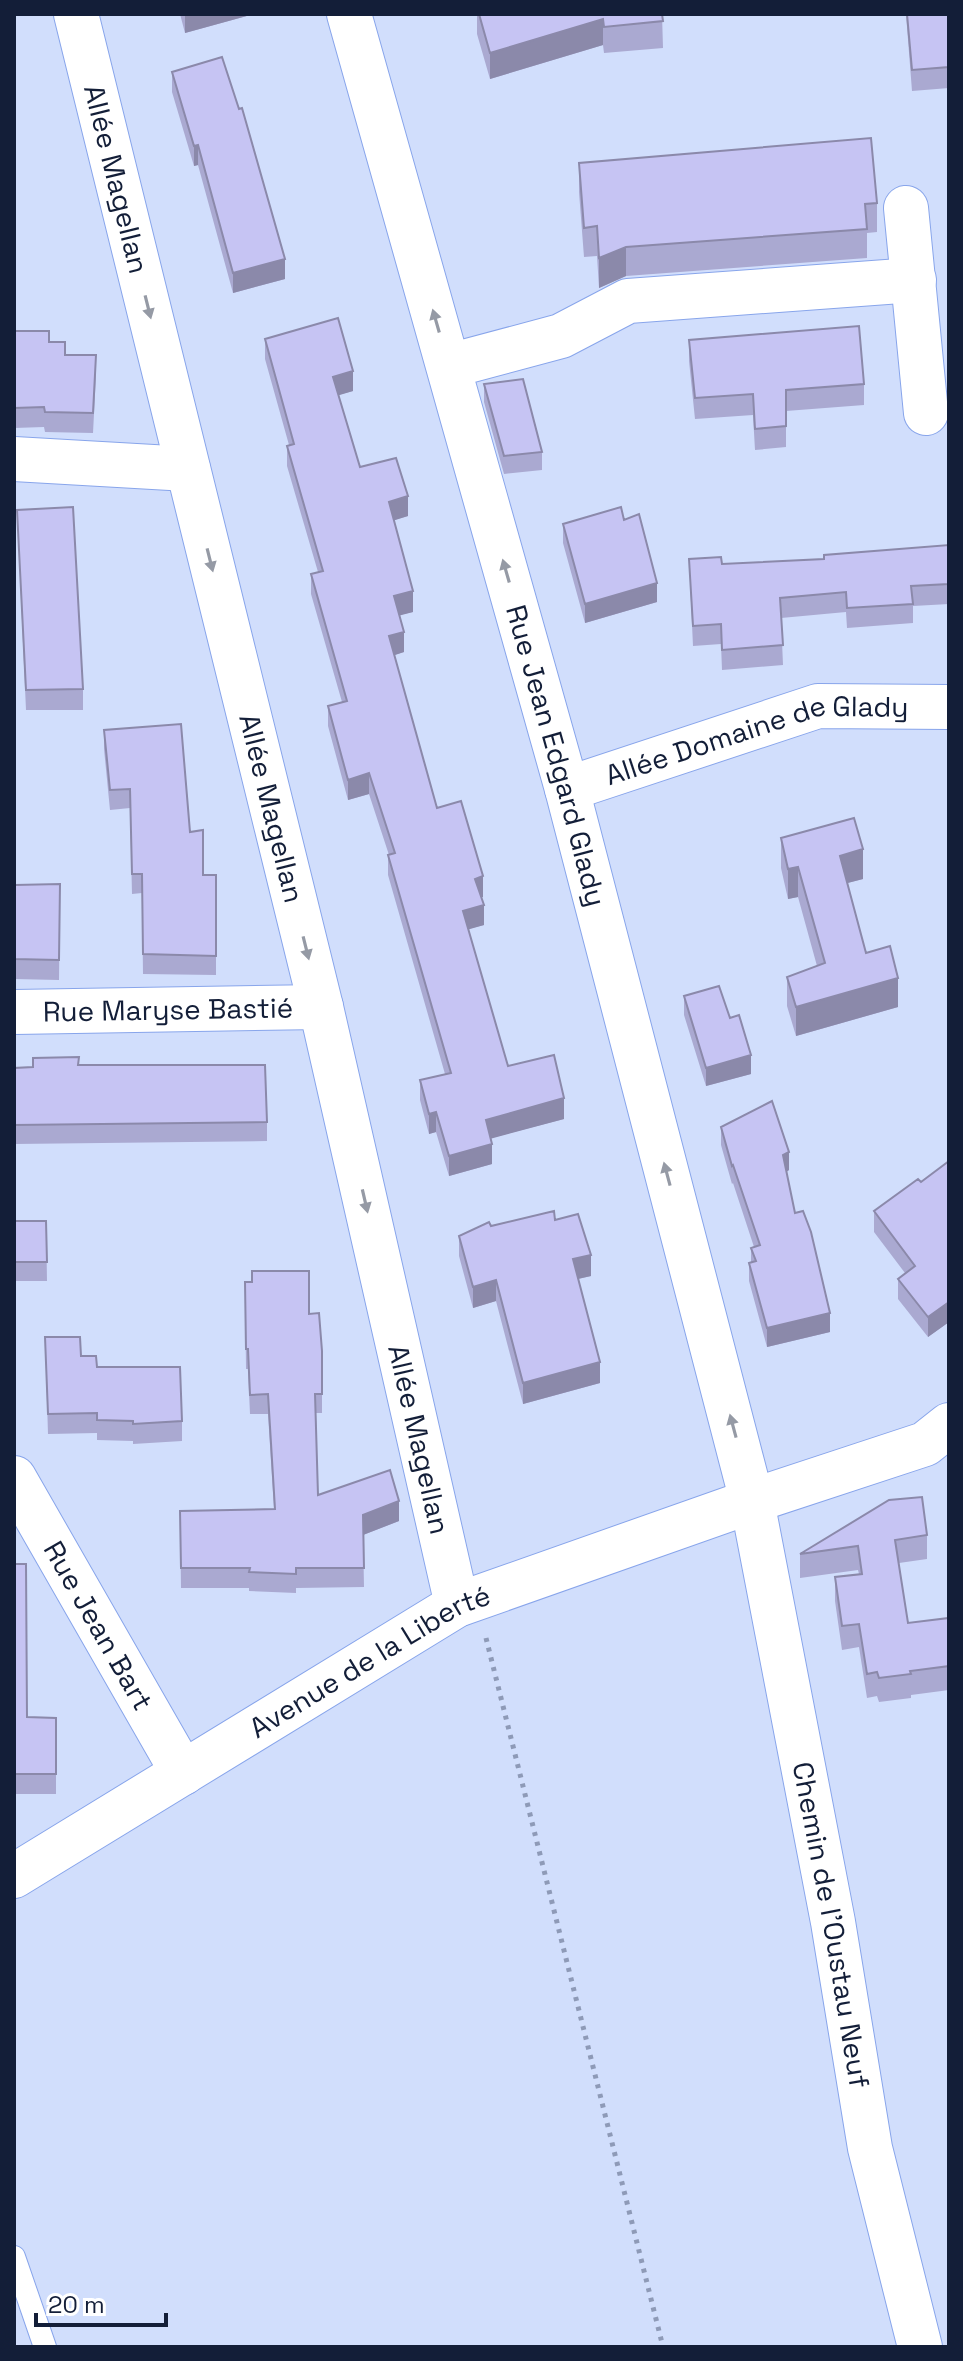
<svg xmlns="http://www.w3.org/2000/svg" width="963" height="2361" font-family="'Space Grotesk',sans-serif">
<rect width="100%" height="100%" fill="#d1defc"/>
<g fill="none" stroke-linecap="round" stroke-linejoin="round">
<!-- lane casing -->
<g stroke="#88a5eb" stroke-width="24">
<path id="lane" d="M 14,2257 L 45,2347"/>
</g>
<!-- street casing -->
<g stroke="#88a5eb" stroke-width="46">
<g id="street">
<path id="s1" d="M 76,14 L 321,1007 L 457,1605"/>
<path d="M 906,208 L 926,413"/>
<path d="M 449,366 L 561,336 L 628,301 L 914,280"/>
<path d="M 14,459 L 188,469"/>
<path id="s2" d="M 567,789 L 818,706 L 949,707"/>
<path id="s3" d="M 14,1012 L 321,1007"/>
<path id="s4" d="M 14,1478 L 183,1773"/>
<path id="s5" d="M 14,1876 L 457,1605 L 752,1501 L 925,1444 L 949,1425"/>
</g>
</g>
<!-- secondary casing -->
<g stroke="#88a5eb" stroke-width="46">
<g id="secondary">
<path id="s6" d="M 349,14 L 567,789 L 752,1501 L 833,1922 L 870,2148 L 920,2347"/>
</g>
</g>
<!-- path -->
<path stroke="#8e9ab7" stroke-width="5" stroke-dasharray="4 6" stroke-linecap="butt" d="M 486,1638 L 663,2347"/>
<!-- lane -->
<use href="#lane" stroke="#fff" stroke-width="22"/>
<!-- street -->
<use href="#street" stroke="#fff" stroke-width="44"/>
<!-- secondary -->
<use href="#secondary" stroke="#fff" stroke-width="44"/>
</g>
<!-- wall -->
<path fill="#aaa9d1" d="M 180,14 L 254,14 L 185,33 Z
M 477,14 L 662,14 L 663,48 L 604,53 L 603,45 L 490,79 L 477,34 Z
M 906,14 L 949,14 L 949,88 L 912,91 Z
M 172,72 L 285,279 L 233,293 L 198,165 L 194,166 L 172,92 Z
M 579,163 L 877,203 L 877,232 L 867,233 L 867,258 L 626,276 L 599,288 L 597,256 L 584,257 L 579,192 Z
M 14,331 L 49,342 L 96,375 L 93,433 L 45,432 L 44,427 L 14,428 Z
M 265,339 L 353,391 L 338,395 L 360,467 L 408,516 L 394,520 L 413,612 L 399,615 L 404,652 L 394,655 L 437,808 L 483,897 L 481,897 L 484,925 L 468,929 L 508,1066 L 564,1119 L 491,1138 L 492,1164 L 449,1176 L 436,1132 L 429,1134 L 420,1100 L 420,1080 L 445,1074 L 388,875 L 388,855 L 389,855 L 369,794 L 348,800 L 328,726 L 328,706 L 342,702 L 311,594 L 311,574 L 318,572 L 287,466 L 287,446 L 289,445 L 265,359 Z
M 689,340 L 864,384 L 864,405 L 786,411 L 786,447 L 755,450 L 753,415 L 695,419 L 689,361 Z
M 484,384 L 542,452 L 542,470 L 504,474 L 484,402 Z
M 17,510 L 83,689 L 83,710 L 26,710 Z
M 624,520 L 657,602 L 585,623 L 563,543 L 563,524 Z
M 949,545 L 949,604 L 913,606 L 913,623 L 847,628 L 846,612 L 781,618 L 783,665 L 722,670 L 721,644 L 693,646 L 689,559 L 722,564 L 824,559 Z
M 104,730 L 190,832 L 203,875 L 216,875 L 216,975 L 143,974 L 142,893 L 132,894 L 130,808 L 110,810 L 104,749 Z
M 781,838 L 863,879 L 847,883 L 866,953 L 898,1007 L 796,1036 L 787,1006 L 787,977 L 817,966 L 798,897 L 788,899 L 781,868 Z
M 14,868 L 15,885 L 60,884 L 59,980 L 14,979 Z
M 684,996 L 730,1018 L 751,1074 L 706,1086 L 684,1015 Z
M 79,1065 L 267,1122 L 267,1141 L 14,1144 L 14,1068 Z
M 721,1127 L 789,1170 L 786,1172 L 795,1213 L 830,1332 L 767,1347 L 749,1281 L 749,1263 L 751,1262 L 751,1248 L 754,1247 L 733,1183 L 732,1184 L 721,1145 Z
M 949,1161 L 949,1322 L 928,1337 L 898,1299 L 898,1279 L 905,1273 L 874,1232 L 874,1211 L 921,1182 Z
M 555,1220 L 591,1276 L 578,1279 L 600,1383 L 523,1404 L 496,1301 L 473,1308 L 459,1256 L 459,1236 Z
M 14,1221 L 46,1221 L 47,1281 L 14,1281 Z
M 245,1282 L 309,1314 L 322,1351 L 322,1413 L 316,1413 L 318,1495 L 399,1521 L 363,1535 L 364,1587 L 296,1588 L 296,1593 L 249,1591 L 249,1588 L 181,1588 L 180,1511 L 274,1509 L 268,1414 L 250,1414 L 248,1369 L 246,1369 Z
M 45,1337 L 81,1356 L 182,1421 L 182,1441 L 133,1444 L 133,1441 L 97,1440 L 97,1433 L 48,1434 Z
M 927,1535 L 927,1559 L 899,1563 L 908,1623 L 949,1618 L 949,1690 L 911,1695 L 911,1698 L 879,1702 L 877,1696 L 867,1698 L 859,1647 L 842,1650 L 835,1601 L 835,1577 L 859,1574 L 858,1570 L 800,1578 L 800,1554 Z
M 14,1564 L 27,1717 L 56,1718 L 56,1794 L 14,1794 Z"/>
<!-- shaded-wall -->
<path fill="#8b89aa" d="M 185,14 L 254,14 L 185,33 Z
M 603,19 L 603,45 L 490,79 L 490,53 Z
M 198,145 L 198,165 L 194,166 L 194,146 Z
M 626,247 L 626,276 L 599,288 L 599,258 Z
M 285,259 L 285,279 L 233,293 L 233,273 Z
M 353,371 L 353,391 L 333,397 L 333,377 Z
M 408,496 L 408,516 L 389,522 L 389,502 Z
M 657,583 L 657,602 L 585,623 L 585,604 Z
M 413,591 L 413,612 L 394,617 L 394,596 Z
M 404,632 L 404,652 L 389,657 L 389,636 Z
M 369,773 L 369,794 L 348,800 L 348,780 Z
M 863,849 L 863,879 L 840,885 L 840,856 Z
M 798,867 L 798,897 L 788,899 L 788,869 Z
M 483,876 L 483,897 L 475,899 L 475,879 Z
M 484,905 L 484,925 L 463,931 L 463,911 Z
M 898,978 L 898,1007 L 796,1036 L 796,1007 Z
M 751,1055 L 751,1074 L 706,1086 L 706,1068 Z
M 564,1098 L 564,1119 L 486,1140 L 486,1120 Z
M 436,1112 L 436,1132 L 429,1134 L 429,1114 Z
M 492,1144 L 492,1164 L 449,1176 L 449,1156 Z
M 789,1152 L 789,1170 L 783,1174 L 783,1155 Z
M 591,1255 L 591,1276 L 573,1280 L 573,1259 Z
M 496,1280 L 496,1301 L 473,1308 L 473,1287 Z
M 949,1302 L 949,1322 L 928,1337 L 928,1317 Z
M 830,1313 L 830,1332 L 767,1347 L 767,1328 Z
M 600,1362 L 600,1383 L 523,1404 L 523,1383 Z
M 399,1501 L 399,1521 L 363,1535 L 363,1515 Z"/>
<!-- building -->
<path fill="#c6c4f3" stroke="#8b89aa" stroke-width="2" d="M 479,14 L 662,14 L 663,21 L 604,27 L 603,19 L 490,53 Z
M 907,14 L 949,14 L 949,67 L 912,70 Z
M 222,57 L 239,109 L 242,108 L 285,259 L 233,273 L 198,145 L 194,146 L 172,72 Z
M 871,138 L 877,203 L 865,204 L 867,229 L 626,247 L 599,258 L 597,226 L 584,228 L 579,163 Z
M 338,318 L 353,371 L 333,377 L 360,467 L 396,458 L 408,496 L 389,502 L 413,591 L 394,596 L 404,632 L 389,636 L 437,808 L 461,801 L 483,876 L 475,879 L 484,905 L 463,911 L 508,1066 L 554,1055 L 564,1098 L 486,1120 L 492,1144 L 449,1156 L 436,1112 L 429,1114 L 420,1080 L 451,1073 L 388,855 L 395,853 L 369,773 L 348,780 L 328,706 L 347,701 L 311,574 L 323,571 L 287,446 L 294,444 L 265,339 Z
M 859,326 L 864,384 L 786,390 L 786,426 L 755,429 L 753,394 L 695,398 L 689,340 Z
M 14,331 L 49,331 L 49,342 L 65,342 L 65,355 L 96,355 L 93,413 L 45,412 L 44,407 L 14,408 Z
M 523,379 L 542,452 L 504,456 L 484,384 Z
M 73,507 L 83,689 L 26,690 L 17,510 Z
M 621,507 L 624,520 L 639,514 L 657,583 L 585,604 L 563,524 Z
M 949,545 L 949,584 L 911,586 L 913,604 L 847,608 L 846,592 L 780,598 L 783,645 L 722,650 L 721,624 L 693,626 L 689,559 L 721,557 L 722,564 L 824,559 L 824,555 Z
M 181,724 L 190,832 L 203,830 L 203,875 L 216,875 L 216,956 L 143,954 L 142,874 L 132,874 L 130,789 L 110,790 L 104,730 Z
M 854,818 L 863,849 L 840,856 L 866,953 L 890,946 L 898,978 L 796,1007 L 787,977 L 825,963 L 798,867 L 788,869 L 781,838 Z
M 14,868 L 15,885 L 60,884 L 59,960 L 14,959 Z
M 719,986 L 730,1018 L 739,1015 L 751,1055 L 706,1068 L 684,996 Z
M 79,1057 L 78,1065 L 265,1065 L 267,1122 L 14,1125 L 14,1068 L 33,1067 L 33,1058 Z
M 772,1101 L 789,1152 L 783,1155 L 795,1213 L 803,1211 L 811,1232 L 830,1313 L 767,1328 L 749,1263 L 756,1261 L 751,1248 L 760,1245 L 733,1165 L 732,1166 L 721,1127 Z
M 949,1161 L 949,1302 L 928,1317 L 898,1279 L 915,1266 L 874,1211 L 918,1179 L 921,1182 Z
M 554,1211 L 555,1220 L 578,1214 L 591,1255 L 573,1259 L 600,1362 L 523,1383 L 496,1280 L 473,1287 L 459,1236 L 489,1222 L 491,1226 Z
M 14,1221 L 46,1221 L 47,1262 L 14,1262 Z
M 252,1271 L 309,1271 L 309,1314 L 319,1313 L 322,1351 L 322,1394 L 315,1394 L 318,1495 L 390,1470 L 399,1501 L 363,1515 L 364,1568 L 296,1568 L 296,1574 L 249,1572 L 250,1568 L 181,1568 L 180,1511 L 275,1509 L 268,1394 L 250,1395 L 248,1349 L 246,1349 L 245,1282 L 252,1282 Z
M 45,1337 L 80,1337 L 81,1356 L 96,1356 L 97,1367 L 180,1367 L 182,1421 L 133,1424 L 133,1421 L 97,1420 L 97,1413 L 48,1414 Z
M 922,1497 L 927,1535 L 895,1540 L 908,1623 L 949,1618 L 949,1666 L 910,1671 L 911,1674 L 879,1678 L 877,1672 L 867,1674 L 859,1624 L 842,1626 L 835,1577 L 862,1574 L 858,1546 L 800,1554 L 889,1500 Z
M 14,1564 L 26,1564 L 27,1717 L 56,1718 L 56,1774 L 14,1774 Z"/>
<!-- one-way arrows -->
<defs><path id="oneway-solid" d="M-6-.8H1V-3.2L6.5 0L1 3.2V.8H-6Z" transform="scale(2)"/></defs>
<g fill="#959aa5">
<use href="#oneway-solid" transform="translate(148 307) rotate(76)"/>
<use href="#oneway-solid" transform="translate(436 321) rotate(-106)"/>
<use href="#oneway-solid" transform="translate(210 560) rotate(76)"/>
<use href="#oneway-solid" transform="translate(506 571) rotate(-106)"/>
<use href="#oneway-solid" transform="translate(306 948) rotate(76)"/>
<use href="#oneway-solid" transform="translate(667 1174) rotate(-105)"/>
<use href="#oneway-solid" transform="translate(365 1201) rotate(77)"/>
<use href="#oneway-solid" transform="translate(733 1426) rotate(-105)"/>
</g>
<g text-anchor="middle" stroke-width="8" stroke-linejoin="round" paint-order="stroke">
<!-- street labels -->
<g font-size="28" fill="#131e38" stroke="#fff">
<text dy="10" stroke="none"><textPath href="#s1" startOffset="170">Allée Magellan</textPath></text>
<text dy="10" stroke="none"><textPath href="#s2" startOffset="198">Allée Domaine de Glady</textPath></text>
<text dy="10" stroke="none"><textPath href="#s6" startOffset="770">Rue Jean Edgard Glady</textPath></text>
<text dy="10" stroke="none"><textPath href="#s1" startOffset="818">Allée Magellan</textPath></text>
<text dy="10" stroke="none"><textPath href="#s3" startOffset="154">Rue Maryse Bastié</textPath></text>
<text dy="10" stroke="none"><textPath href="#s1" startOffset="1466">Allée Magellan</textPath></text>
<text dy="10" stroke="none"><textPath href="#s4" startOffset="170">Rue Jean Bart</textPath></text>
<text dy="10" stroke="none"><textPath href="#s5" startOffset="416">Avenue de la Liberté</textPath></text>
<text dy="10" stroke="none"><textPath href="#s6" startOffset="1972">Chemin de l'Oustau Neuf</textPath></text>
</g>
</g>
<!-- border -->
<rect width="963" height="2361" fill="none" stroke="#131e38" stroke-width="32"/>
<!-- scale -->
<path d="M36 2313v12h130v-12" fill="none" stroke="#131e38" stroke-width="4"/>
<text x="48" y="2313" font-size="24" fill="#131e38" stroke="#ffffff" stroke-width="6" paint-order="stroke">20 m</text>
</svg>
